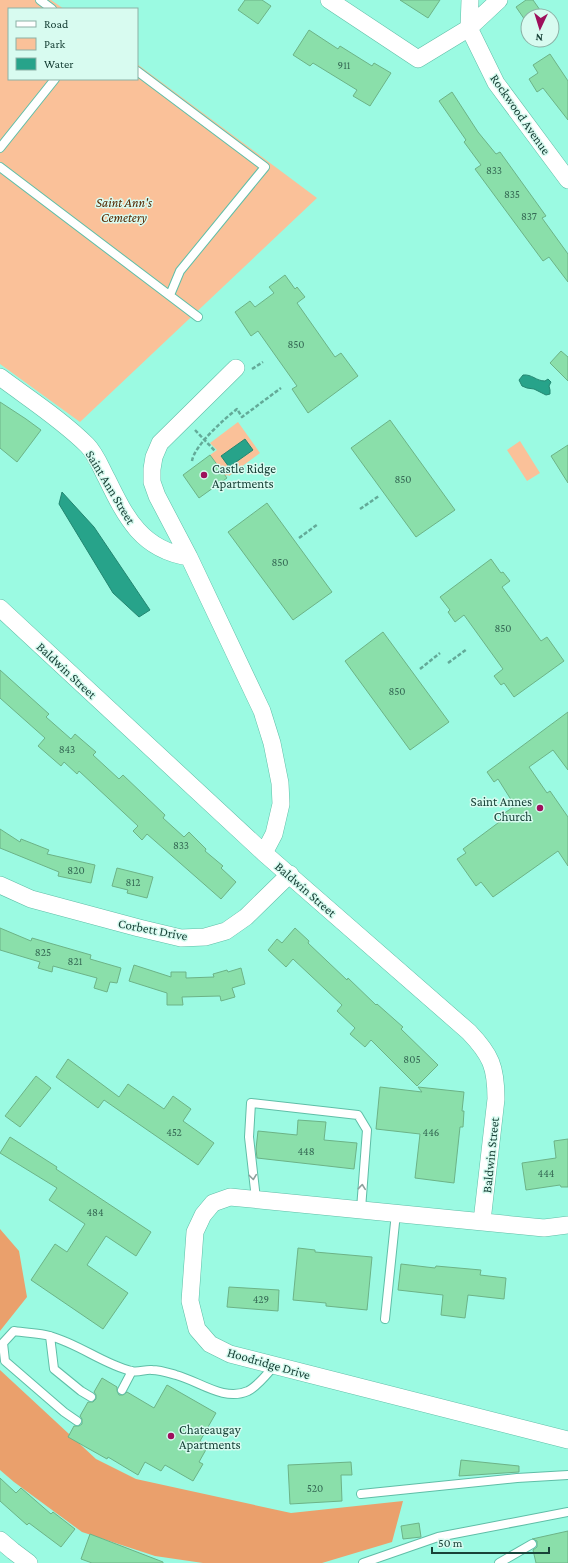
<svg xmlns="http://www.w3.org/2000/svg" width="568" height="1563" font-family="'Crimson Pro',serif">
<rect width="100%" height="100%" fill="#9bfae2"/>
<!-- green -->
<path fill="#fac199" d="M 0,0 L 51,0 L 64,9 L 9,9 L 9,79 L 137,79 L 137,64 L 317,198 L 80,422 L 0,364 Z
M 238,422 L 260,453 L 229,476 L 228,475 L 225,476 L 210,455 L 217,450 L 210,443 Z
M 520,441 L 540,473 L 527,481 L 507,450 Z"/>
<!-- forest -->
<path fill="#eaa06c" d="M 0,1229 L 19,1251 L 27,1297 L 0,1331 Z
M 0,1370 L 96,1459 L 136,1479 L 291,1513 L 403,1501 L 392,1542 L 322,1563 L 203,1563 L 155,1556 L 82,1532 L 14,1482 L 0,1470 Z"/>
<!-- water -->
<path fill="#27a38a" stroke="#238671" d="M 523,375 C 532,374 536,381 545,381 L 548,379 L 551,382 L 549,386 L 550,390 L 550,394 L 546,395 L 534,389 L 527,388 L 522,386 L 519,380 Z
M 245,439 L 253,450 L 229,467 L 221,456 Z
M 62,492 L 94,527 L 150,610 L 139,617 L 113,593 L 59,504 Z"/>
<!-- building -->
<path fill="#8adfaa" stroke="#6cb387" d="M 245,0 L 262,0 L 271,6 L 258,24 L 238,10 Z
M 400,0 L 440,0 L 428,18 Z
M 526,0 L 533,0 L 540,10 L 531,16 L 528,16 L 528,18 L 525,20 L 516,7 Z
M 309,30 L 338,49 L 340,46 L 372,66 L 374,63 L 391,73 L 370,106 L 353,96 L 357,90 L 313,63 L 310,66 L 293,55 Z
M 550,54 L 568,81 L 568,120 L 543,88 L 537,92 L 529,79 L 538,73 L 533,65 Z
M 452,92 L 478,132 L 496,154 L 500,152 L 546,216 L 542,218 L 568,254 L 568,282 L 549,257 L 543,261 L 475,169 L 481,165 L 464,142 L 466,140 L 439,101 Z
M 285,275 L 295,289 L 297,287 L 305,297 L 297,303 L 335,357 L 341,353 L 358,376 L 308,413 L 292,389 L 297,386 L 258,331 L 251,336 L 235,312 L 250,301 L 255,307 L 274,293 L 269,287 Z
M 561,351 L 568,357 L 568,381 L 550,363 Z
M 0,402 L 26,419 L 41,430 L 17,462 L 0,448 Z
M 390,420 L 455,510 L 416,537 L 351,448 Z
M 568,445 L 568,483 L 551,456 Z
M 210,455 L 227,478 L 199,498 L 183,475 Z
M 267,503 L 332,592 L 293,620 L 228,532 Z
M 491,559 L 501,573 L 503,572 L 510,581 L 502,587 L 541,641 L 547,637 L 564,661 L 514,697 L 504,683 L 501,685 L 494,676 L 503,669 L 464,615 L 455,622 L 448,612 L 450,610 L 440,597 Z
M 383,632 L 449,722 L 410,750 L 345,661 Z
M 0,670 L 49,714 L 46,717 L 71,739 L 75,734 L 96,752 L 93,755 L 119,779 L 123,775 L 165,815 L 163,818 L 184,837 L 189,832 L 206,849 L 205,851 L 223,866 L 221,868 L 236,882 L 221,899 L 147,834 L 142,840 L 133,831 L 138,826 L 79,771 L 77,774 L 64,762 L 61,766 L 38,746 L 45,738 L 0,698 Z
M 568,712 L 568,770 L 553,750 L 529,767 L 547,793 L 550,791 L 568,817 L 568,866 L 558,851 L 493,897 L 481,882 L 476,886 L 457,859 L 466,853 L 463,849 L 506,817 L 503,814 L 515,806 L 498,779 L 494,782 L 487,772 Z
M 0,829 L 20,842 L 21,839 L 49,850 L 47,854 L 95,865 L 91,883 L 58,876 L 59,872 L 0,848 Z
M 117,868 L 153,877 L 147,898 L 127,893 L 128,890 L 112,886 Z
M 0,928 L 31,941 L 32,938 L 91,955 L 90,959 L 121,968 L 117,983 L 110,982 L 107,992 L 94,988 L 97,978 L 53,966 L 52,972 L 38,968 L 40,962 L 0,950 Z
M 295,928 L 309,941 L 308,943 L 347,980 L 348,978 L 376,1005 L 377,1004 L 403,1027 L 401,1029 L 438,1065 L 417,1086 L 371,1040 L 365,1047 L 350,1034 L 355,1028 L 337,1011 L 342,1005 L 293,959 L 286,967 L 268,950 L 277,939 L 282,943 Z
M 134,965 L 171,977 L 171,972 L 186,972 L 186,978 L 214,977 L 213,974 L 227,970 L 228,972 L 241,968 L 245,984 L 232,988 L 235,997 L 221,1001 L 220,996 L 182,997 L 183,1005 L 167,1005 L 167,993 L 129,981 Z
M 68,1059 L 119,1097 L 128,1084 L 164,1109 L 173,1096 L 191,1109 L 183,1121 L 214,1143 L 198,1165 L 104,1100 L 98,1108 L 56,1077 Z
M 36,1076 L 51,1088 L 20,1127 L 5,1116 Z
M 380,1087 L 422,1092 L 418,1087 L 464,1092 L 462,1111 L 464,1111 L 463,1127 L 460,1127 L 454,1183 L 415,1178 L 420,1134 L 376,1129 Z
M 298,1120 L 326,1122 L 324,1140 L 357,1143 L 354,1169 L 257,1158 L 256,1149 L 258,1131 L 297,1135 Z
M 10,1137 L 57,1167 L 56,1169 L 151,1232 L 136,1256 L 106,1236 L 87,1265 L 128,1293 L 103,1329 L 31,1280 L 55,1244 L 67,1252 L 85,1224 L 49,1200 L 57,1188 L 0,1153 Z
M 568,1139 L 568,1187 L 561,1187 L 560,1185 L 526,1190 L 522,1163 L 556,1158 L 554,1141 Z
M 298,1248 L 315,1250 L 315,1252 L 372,1257 L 367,1310 L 326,1306 L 326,1303 L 293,1300 Z
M 401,1264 L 435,1268 L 436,1266 L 481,1270 L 480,1275 L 506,1278 L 504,1299 L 468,1295 L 465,1318 L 441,1315 L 443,1295 L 398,1290 Z
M 229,1287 L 279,1290 L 278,1311 L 227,1307 Z
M 102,1378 L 117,1387 L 117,1391 L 119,1395 L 123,1395 L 127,1392 L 154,1408 L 167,1385 L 216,1413 L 200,1441 L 208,1446 L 199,1462 L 203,1464 L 193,1481 L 165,1465 L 161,1471 L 145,1462 L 138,1475 L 108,1457 L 107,1459 L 68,1437 L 74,1426 L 79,1426 L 82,1424 L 82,1419 L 80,1416 L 88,1402 L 93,1402 L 96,1399 L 96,1395 L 94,1392 Z
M 461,1460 L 519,1466 L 519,1472 L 459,1476 Z
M 351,1462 L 352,1475 L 341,1475 L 342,1501 L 290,1504 L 288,1465 Z
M 0,1478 L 16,1493 L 21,1488 L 51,1514 L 53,1512 L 75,1529 L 61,1547 L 29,1523 L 27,1525 L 0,1501 Z
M 419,1523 L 421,1537 L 403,1539 L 401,1526 Z
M 568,1531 L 568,1563 L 536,1563 L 533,1550 L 537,1547 L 537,1541 L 532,1539 Z
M 90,1534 L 163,1562 L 163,1563 L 92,1563 L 81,1559 Z"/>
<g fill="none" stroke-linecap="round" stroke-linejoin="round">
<!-- lane casing -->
<g stroke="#5fbea7" stroke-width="10">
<path id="lane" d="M 40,0 L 52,9
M 137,71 L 265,167 L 180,271 L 170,295
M 0,148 L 55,79
M 0,167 L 198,317
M 256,1199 L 249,1137 L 251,1103 L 358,1115 L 367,1130 L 361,1209
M 385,1319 L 396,1213
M 50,1336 L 54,1369 L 81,1391 L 91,1397
M 122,1390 L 132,1371
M 77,1421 L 64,1412 L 5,1361 L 3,1343 L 14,1331 C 26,1333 39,1333 50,1336 C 79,1344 103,1364 131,1371 C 138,1373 146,1369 152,1370 C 160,1370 169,1373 176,1375 C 199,1381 224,1402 248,1391 C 258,1386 267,1374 274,1366
M 361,1494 L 517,1478 L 568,1475
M 363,1563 L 438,1537 L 568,1512
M 499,1563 L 532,1544"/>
</g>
<!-- street casing -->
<g stroke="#5fbea7" stroke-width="18">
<path id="street" d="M 329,0 L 418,59 L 469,28 L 499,0
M 470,0 L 469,28 L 496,83 L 568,180
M 236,368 L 160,443 L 154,457 L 152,469 L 152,482 L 157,496 L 189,557 L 262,711 L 272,743 L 280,783 L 281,804 L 274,834 L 264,853
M 0,377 C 28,398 62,420 87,445 C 96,454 101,468 107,479 C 126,518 142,550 189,557
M 0,608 L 264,853 L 469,1032 C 491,1055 496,1067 496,1099 L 482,1221
M 0,885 L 31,899 L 139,928 L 181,938 L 205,937 L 226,931 L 246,917 L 290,874
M 568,1225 L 544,1228 L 230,1197 L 213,1203 L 203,1215 L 195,1232 L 190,1301 L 197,1329 L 210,1344 L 230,1354 L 568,1440
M 0,1540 L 13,1551 L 29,1563"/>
</g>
<!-- path -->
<path stroke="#63aa98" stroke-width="2.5" stroke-dasharray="4 2" stroke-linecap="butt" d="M 252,369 L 263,362
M 195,430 L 215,451
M 192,461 C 194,446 224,419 237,409 L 242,417 L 281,388
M 360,509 L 379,496
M 299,538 L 318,524
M 448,663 L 467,649
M 420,669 L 440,653"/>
<!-- lane -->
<use href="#lane" stroke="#fff" stroke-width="8"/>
<!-- street -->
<use href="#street" stroke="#fff" stroke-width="17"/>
</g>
<!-- one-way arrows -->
<defs><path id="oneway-chevron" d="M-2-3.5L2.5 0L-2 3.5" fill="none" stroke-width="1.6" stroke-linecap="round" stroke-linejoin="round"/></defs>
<g stroke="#8ca09c">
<use href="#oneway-chevron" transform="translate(253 1177) rotate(83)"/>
<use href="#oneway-chevron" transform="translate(362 1187) rotate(-84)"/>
</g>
<!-- markers -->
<g fill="#9e105c" stroke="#d8fbf0" stroke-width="1.5">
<circle cx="204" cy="475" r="4"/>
<circle cx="540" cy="808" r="4"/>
<circle cx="171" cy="1436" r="4"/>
</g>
<g text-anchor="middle" stroke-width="3" stroke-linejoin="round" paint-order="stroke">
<!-- number labels -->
<g font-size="11" fill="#356954">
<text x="344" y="69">911</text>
<text x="494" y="174">833</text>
<text x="512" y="198">835</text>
<text x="529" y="220">837</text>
<text x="296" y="348">850</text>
<text x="403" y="483">850</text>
<text x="280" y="566">850</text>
<text x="503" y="632">850</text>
<text x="397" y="695">850</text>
<text x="67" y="753">843</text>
<text x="181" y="849">833</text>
<text x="76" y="874">820</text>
<text x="133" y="886">812</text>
<text x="43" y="956">825</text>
<text x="75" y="965">821</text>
<text x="412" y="1063">805</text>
<text x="174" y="1136">452</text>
<text x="431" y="1136">446</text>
<text x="306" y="1155">448</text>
<text x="546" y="1177">444</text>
<text x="95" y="1216">484</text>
<text x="261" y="1303">429</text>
<text x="315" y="1492">520</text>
</g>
<!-- street labels -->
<g font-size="13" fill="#194238" stroke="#d8fbf0">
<text transform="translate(521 114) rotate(55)" y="5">Rockwood Avenue</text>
<text transform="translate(111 487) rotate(59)" y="5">Saint Ann Street</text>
<text transform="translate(67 670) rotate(43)" y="5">Baldwin Street</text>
<text transform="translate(306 889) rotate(41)" y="5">Baldwin Street</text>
<text transform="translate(153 929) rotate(11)" y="5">Corbett Drive</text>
<text transform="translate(490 1155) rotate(-84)" y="5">Baldwin Street</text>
<text transform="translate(269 1363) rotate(16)" y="5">Hoodridge Drive</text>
</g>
<!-- park labels -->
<g font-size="13" font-style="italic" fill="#552700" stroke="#d8fbf0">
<text x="124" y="207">Saint Ann's<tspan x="124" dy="15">Cemetery</tspan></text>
</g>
<!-- poi labels -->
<g font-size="13" fill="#194238" stroke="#d8fbf0" text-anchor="start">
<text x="212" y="473">Castle Ridge<tspan x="212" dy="15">Apartments</tspan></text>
<text x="532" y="806" text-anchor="end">Saint Annes<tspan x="532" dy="15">Church</tspan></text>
<text x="179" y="1434">Chateaugay<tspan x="179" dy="15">Apartments</tspan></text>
</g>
</g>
<!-- legend -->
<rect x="8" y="8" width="130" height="72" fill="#d8fbf0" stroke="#8cb1a6"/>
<rect x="16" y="21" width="20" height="6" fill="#ffffff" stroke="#8cb1a6"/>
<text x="44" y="28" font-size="12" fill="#194238">Road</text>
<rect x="16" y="38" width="20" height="12" fill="#fac199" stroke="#8cb1a6"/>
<text x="44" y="48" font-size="12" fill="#194238">Park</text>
<rect x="16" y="58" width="20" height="12" fill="#27a38a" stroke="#8cb1a6"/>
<text x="44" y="68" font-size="12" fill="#194238">Water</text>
<!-- north arrow -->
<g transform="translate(540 28) rotate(184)"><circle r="19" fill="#d8fbf0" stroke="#8cb1a6"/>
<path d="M0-3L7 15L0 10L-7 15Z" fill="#9e105c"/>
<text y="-6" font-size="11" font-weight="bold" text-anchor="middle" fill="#194238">N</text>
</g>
<!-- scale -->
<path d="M432 1547v6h117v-6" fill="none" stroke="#194238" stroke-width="2"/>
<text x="438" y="1547" font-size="12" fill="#194238" stroke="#d8fbf0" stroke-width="3" paint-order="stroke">50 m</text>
</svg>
